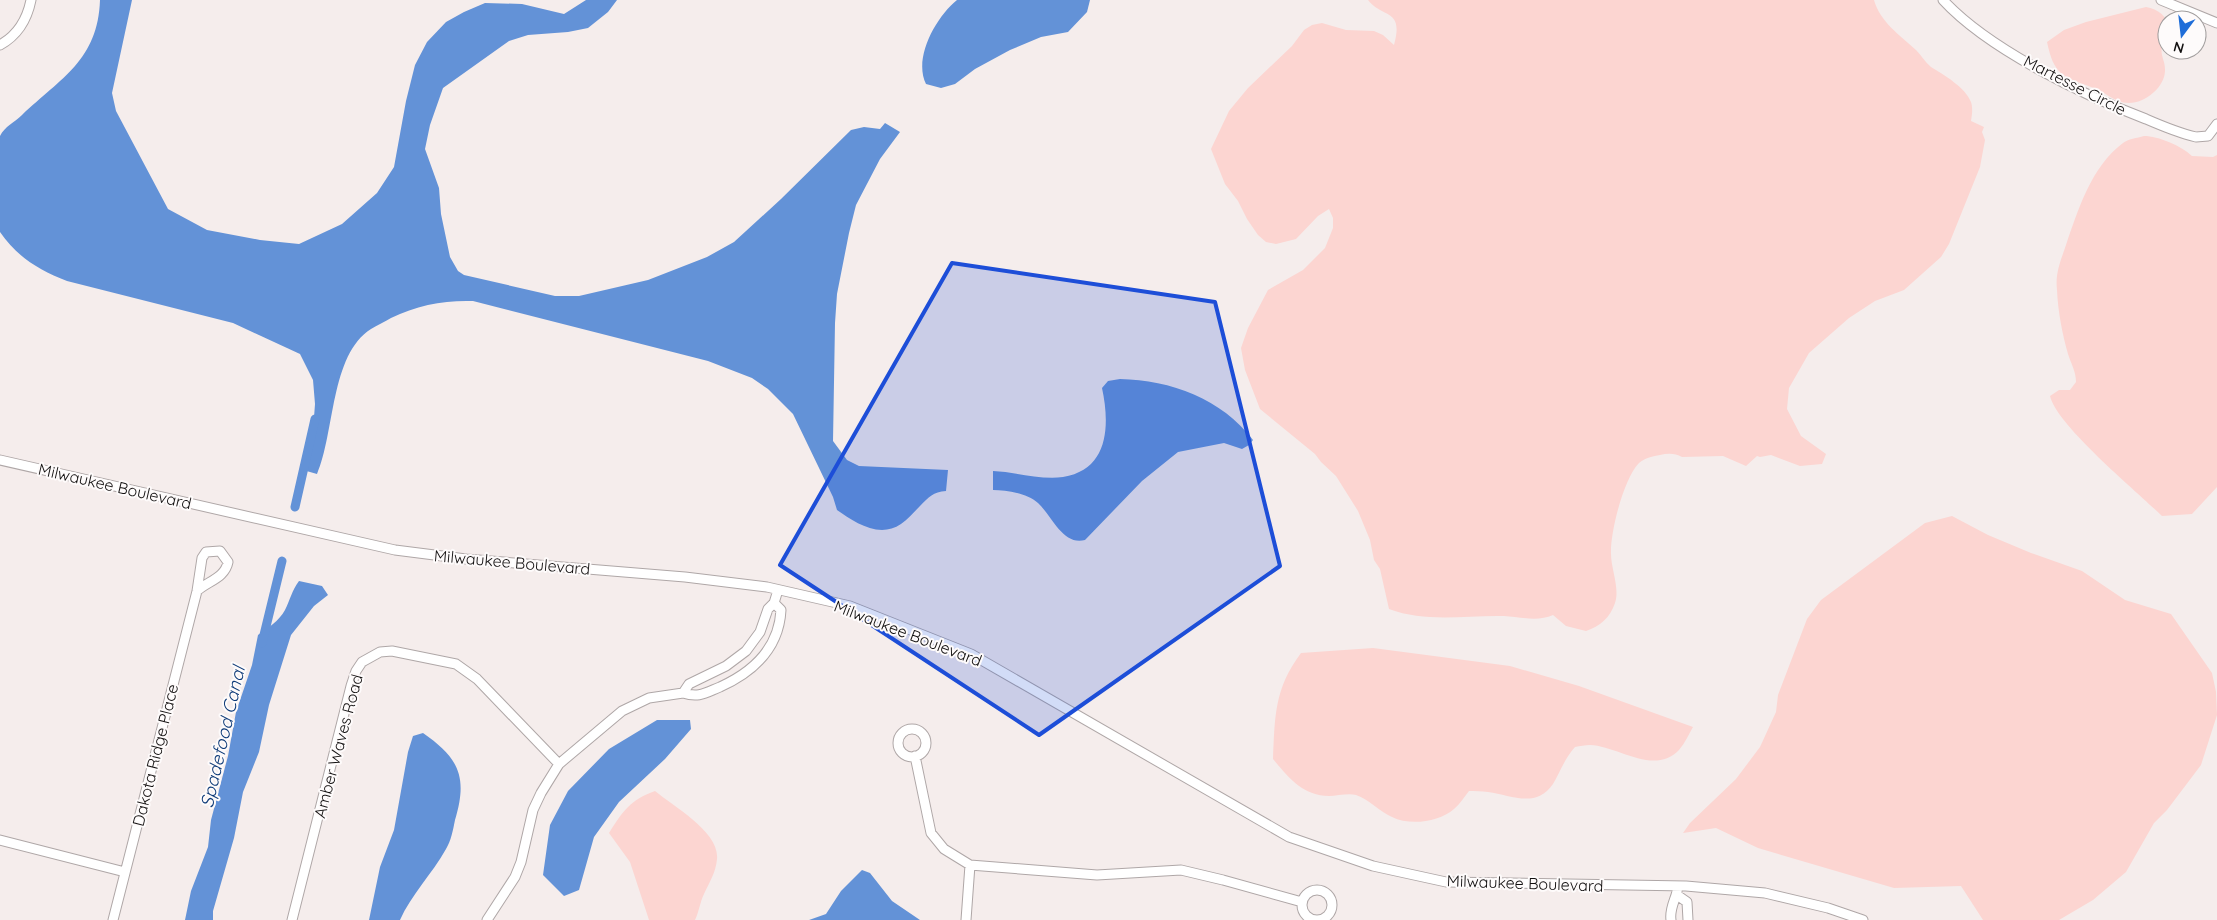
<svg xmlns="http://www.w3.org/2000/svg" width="2217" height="920" font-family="Quicksand,sans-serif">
<rect width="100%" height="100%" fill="#f5edec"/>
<!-- green -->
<path fill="#fcd5d1" d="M 1368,0 L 1874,0 C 1880,22 1900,35 1916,50 C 1921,55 1925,62 1931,67 C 1943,74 1966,88 1971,102 C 1973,108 1972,115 1971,121 L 1984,127 L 1982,132 L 1985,140 L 1980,167 L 1949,244 L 1941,257 L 1904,290 L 1875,301 L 1849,318 L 1809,353 L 1789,388 L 1787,409 L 1801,436 L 1826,454 L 1822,464 L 1800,466 L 1771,455 L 1760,457 L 1757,456 L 1746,466 L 1723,456 L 1682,457 C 1675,453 1668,453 1660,455 C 1653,456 1645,458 1639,463 C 1624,478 1610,532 1611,554 C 1611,569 1620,588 1615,603 C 1610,618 1600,626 1586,631 L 1566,626 L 1553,615 C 1538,622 1520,617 1504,616 C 1466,615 1426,623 1389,609 L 1380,569 L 1374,560 L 1370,540 L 1358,511 L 1336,476 L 1321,462 L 1315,454 L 1260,409 L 1245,370 L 1241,348 L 1248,328 L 1268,290 L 1303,270 L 1325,248 L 1333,228 L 1333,218 L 1329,209 L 1318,216 L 1296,239 L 1276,244 L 1266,242 L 1258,235 L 1247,219 L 1238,201 L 1225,184 L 1211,149 L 1229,111 L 1248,88 L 1292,46 L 1304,30 L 1312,25 L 1322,23 L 1346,30 L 1374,31 L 1383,35 L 1394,45 C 1404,8 1383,19 1368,0 Z
M 2146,7 C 2161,10 2172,19 2166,36 C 2165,39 2162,43 2162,47 C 2160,55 2165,61 2165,69 C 2166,86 2146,103 2129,103 C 2114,103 2105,91 2091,87 C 2062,76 2054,75 2047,42 L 2064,30 L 2086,22 Z
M 2144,136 C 2158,136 2182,146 2192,156 L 2213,157 L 2217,155 L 2217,487 L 2192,514 L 2162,516 C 2137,491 2057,426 2050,396 L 2059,390 L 2070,390 L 2076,382 C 2076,371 2071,364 2068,354 C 2062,333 2058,311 2057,290 C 2055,273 2061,260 2066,245 C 2078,210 2091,167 2123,143 C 2128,139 2137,138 2144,136 Z
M 1952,516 L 1988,535 L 2031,553 L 2082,571 L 2125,600 L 2171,614 L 2212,673 L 2216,692 L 2217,715 L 2201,765 L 2167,810 L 2154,823 L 2126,872 L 2093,900 L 2059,920 L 1983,920 L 1961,886 L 1894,888 L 1758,848 L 1716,828 L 1683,833 L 1690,823 L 1736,779 L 1760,747 L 1776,712 L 1778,695 L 1807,619 L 1821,600 L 1925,523 Z
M 1373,648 L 1510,666 L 1579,686 L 1693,727 C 1689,734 1685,743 1679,750 C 1654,776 1618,746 1590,745 C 1585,745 1580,746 1575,747 C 1565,758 1560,772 1553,784 C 1536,809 1511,795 1488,792 C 1482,791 1475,791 1469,791 C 1464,797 1460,804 1454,809 C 1439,822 1410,826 1392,817 C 1380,812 1369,799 1356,795 C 1348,793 1337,796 1329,796 C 1303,796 1288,777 1273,759 C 1275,717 1274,689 1301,653 Z
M 655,791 C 673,806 720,832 717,859 C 716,872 709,883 704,894 C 700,902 699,912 695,920 L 649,920 L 630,862 L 609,833 C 623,811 630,800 655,791 Z"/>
<!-- water -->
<path fill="#6392d7" d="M 100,0 L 132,0 L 112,93 L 116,111 L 168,209 L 207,230 L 260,240 L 299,244 L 342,224 L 377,193 L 394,167 L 406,101 L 415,65 L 427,42 L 446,22 L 464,12 L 485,3 L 522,4 L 564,14 L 586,0 L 617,0 L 608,12 L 588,28 L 568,32 L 528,35 L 509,41 L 443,88 L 430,125 L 425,149 L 439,188 L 441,214 L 450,257 L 458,271 L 464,275 L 555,296 L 579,296 L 648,280 L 707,257 L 734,242 L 781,199 L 851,130 L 864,127 L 880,129 L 885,123 L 900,132 L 880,159 L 856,205 L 849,233 L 837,294 L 835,323 L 833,441 L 847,460 L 859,466 L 948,470 L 946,491 C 933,492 929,497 920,506 C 914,512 908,519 901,524 C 879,539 854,522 837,510 L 833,497 L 793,414 L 768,389 L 752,378 L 708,361 L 473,301 C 445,300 417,305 391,318 C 385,322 377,325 371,329 C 330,355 335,433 317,474 L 303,470 L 313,431 L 315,404 L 313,380 L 300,354 L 233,323 L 67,281 C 39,270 17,257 0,232 L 0,136 C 5,126 14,123 22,115 C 61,78 98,60 100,0 Z
M 957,0 L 1090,0 L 1087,12 L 1068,32 L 1041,37 L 1010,50 L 975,69 L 955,84 L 941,88 L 926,84 C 913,58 936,17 957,0 Z
M 1120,379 C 1171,380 1222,399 1253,440 L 1249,445 L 1242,449 L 1224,443 L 1178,452 L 1142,481 L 1085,540 C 1063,546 1052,516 1038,503 C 1027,493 1006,490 993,490 L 993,471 C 1016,472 1040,480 1063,477 C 1109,470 1110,425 1102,388 L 1108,381 Z
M 299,581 L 322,586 L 328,595 L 314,606 L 291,635 L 269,705 L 259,752 L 243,792 L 234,838 L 213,911 L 213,920 L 185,920 L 191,891 L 208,847 L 211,820 L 228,756 L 236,712 L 252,665 L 258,635 C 268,628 279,621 285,610 C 290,600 292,590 299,581 Z
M 657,720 L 690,720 L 691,729 L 665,759 L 619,802 L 594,837 L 579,890 L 564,896 L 543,875 L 550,825 L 568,791 L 609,749 Z
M 423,733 C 459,758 468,777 455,820 C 453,830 451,841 446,849 C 432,874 411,895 400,920 L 369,920 L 380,867 L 394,830 L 408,752 L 413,736 Z
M 862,870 L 870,873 L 892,901 L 920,920 L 809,920 L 826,914 L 841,891 Z"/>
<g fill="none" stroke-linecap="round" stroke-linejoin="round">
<!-- canal -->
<path stroke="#6392d7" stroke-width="9" d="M 295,507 L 315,419
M 262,643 L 282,561"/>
<!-- street casing -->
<g stroke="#afa7a7" stroke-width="11">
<path id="street" d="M 1943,0 C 1988,49 2083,95 2146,119 C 2162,126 2179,133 2196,137 L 2208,136 L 2217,124
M 2161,0 L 2217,23
M 0,45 C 18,35 27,20 31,0
M 0,460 L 395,550 L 466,559 L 685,577 L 767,587 L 850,606 L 971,654 L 1289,837 L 1373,866 L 1446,882 L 1686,886 L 1765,893 L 1828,908 L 1863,920
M 774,603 L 781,610 C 779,648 753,672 720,687 C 705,693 699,698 683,693 L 689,684 L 726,666 L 746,651 L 760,632 L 768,609 L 774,603 L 778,590
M898 743a14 14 0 1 1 28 0a14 14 0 1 1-28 0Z
M 915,756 L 931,833 L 944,849 L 970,865 L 1097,875 L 1181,870 L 1223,880 L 1302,902
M 0,840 L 125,872
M1302 905a15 15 0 1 1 30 0a15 15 0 1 1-30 0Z
M 1677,895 L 1687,902 L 1688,920
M 113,920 L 197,591 L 202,558 L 206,552 L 220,551 L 228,562 C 225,578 208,581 197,591
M 292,920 L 351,686 L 356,671 L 362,662 L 380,652 L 392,651 L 456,664 L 477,679 L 559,764
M 487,920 L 515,877 L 521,862 L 533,810 L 541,793 L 559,764 L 622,711 L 649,698 L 683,693
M 966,920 L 970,865
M 1671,920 C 1669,907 1677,898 1678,886"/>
</g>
<!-- street -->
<use href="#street" stroke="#fff" stroke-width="9"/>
</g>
<!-- marked area -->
<path fill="#1d4ed8" fill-opacity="0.2" stroke="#1d4ed8" stroke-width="4" stroke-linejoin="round" d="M 952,263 L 1215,302 L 1280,566 L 1039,735 L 780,565 Z"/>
<g text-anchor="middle" stroke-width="4" stroke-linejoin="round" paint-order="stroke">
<!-- street labels -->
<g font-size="16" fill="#121010" stroke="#fefbfb">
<text transform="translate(2075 85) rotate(27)" y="6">Martesse Circle</text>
<text transform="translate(115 486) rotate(13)" y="6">Milwaukee Boulevard</text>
<text transform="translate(512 562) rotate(5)" y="6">Milwaukee Boulevard</text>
<text transform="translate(908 633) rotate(21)" y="6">Milwaukee Boulevard</text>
<text transform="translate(338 746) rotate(-75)" y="6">Amber Waves Road</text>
<text transform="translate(155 755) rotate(-76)" y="6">Dakota Ridge Place</text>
<text transform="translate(1525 883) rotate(2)" y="6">Milwaukee Boulevard</text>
</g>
<!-- water labels -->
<g font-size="18" font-style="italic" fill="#0c3977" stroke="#fefbfb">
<text transform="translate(223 737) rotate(-77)" y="6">Spadefood Canal</text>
</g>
</g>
<!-- north arrow -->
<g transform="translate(2182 35) rotate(195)"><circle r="24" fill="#fefbfb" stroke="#a09d9d"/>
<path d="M0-4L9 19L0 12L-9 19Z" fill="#1f6dd8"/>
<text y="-8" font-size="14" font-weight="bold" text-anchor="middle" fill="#121010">N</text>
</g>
</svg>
